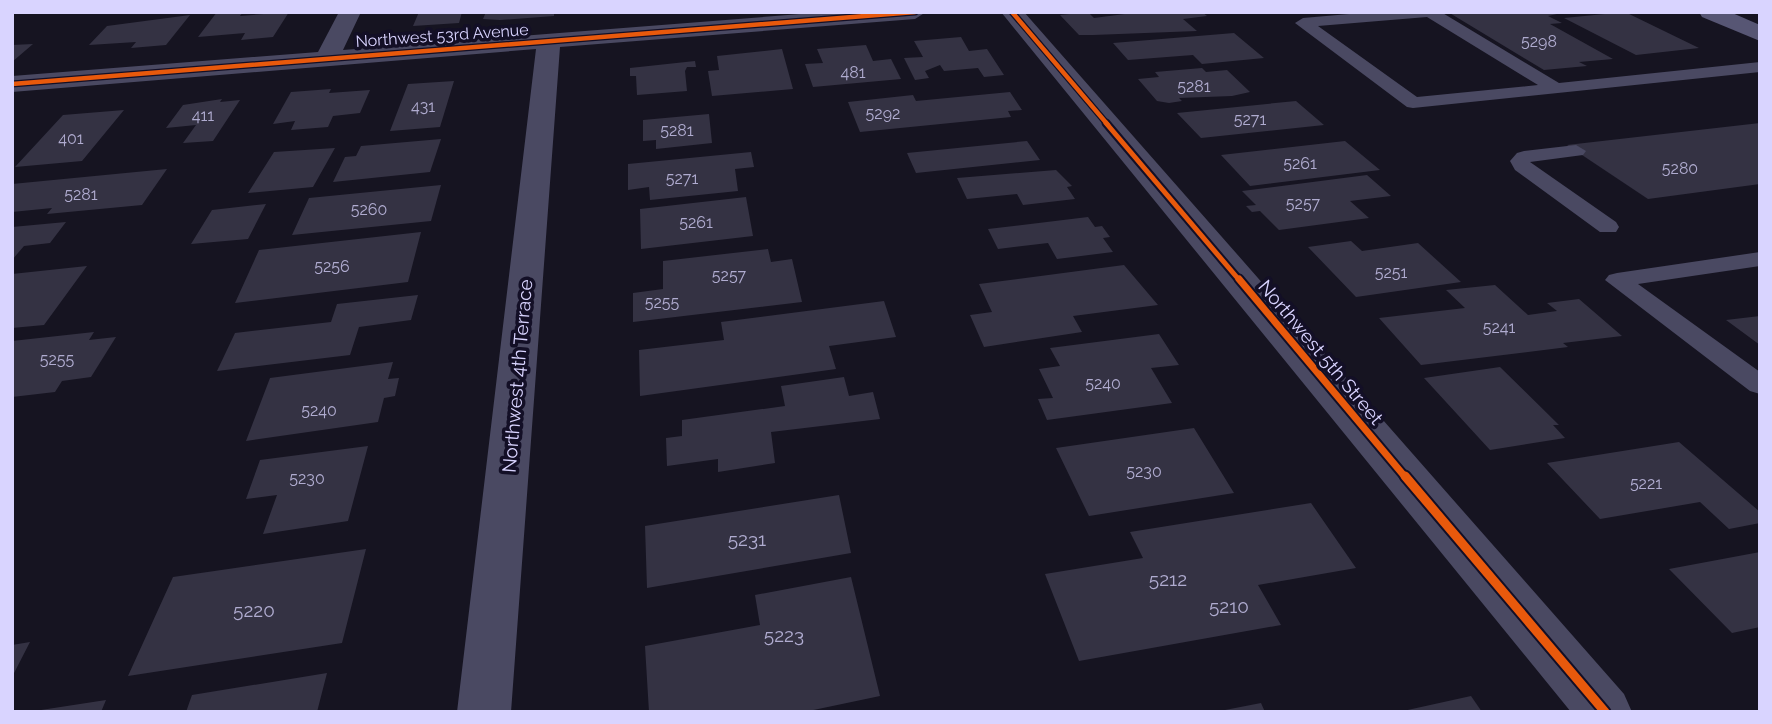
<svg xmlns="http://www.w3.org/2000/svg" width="1772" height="724" font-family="Raleway,sans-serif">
<rect width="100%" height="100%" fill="#161421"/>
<!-- building -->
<path fill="#343243" d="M 217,12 L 243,12 L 240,16 L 289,12 L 273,37 L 241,40 L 245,33 L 198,37 Z
M 419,12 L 462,12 L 459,23 L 413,26 Z
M 486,12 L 554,12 L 554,16 L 500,20 L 483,19 Z
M 1088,12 L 1094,18 L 1140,12 L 1202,12 L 1207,16 L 1183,19 L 1197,31 L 1093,35 L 1079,35 L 1060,15 Z
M 1448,12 L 1566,12 L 1548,16 L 1562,23 L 1550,24 L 1613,59 L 1579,62 L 1587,66 L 1544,70 Z
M 1625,12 L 1699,48 L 1636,55 L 1564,18 Z
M 190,15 L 166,45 L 131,48 L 136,42 L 89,45 L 107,26 Z
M 1234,33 L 1264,58 L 1202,64 L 1193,55 L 1128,60 L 1113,43 Z
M 961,37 L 969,51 L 987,49 L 1004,75 L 984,77 L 978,68 L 944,71 L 940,65 L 925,71 L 929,78 L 915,80 L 904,58 L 923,57 L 914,41 Z
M 33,44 L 12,62 L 12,45 Z
M 866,45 L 873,61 L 891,59 L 901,79 L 813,87 L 805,64 L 823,63 L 817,49 Z
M 782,49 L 793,89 L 712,96 L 708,71 L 719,70 L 717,56 Z
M 695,61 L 696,67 L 687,67 L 685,71 L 687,91 L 637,95 L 636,76 L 630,76 L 630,68 Z
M 1202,68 L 1206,72 L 1227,70 L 1250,92 L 1232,96 L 1179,98 L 1182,101 L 1169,103 L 1157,101 L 1138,79 L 1159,77 L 1155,72 Z
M 454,81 L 440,127 L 390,131 L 408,84 Z
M 331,89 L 329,93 L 370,90 L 360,113 L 333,116 L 328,127 L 291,130 L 295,121 L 273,124 L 291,92 Z
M 1010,92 L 1022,110 L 1008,111 L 1011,117 L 860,132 L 848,102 L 913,95 L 916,101 Z
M 222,99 L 220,102 L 240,100 L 213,141 L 183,143 L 196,125 L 166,128 L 183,105 Z
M 1296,101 L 1324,125 L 1201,138 L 1177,113 Z
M 124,110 L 82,161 L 15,167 L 63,115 Z
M 709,114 L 712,143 L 656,149 L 656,140 L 643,141 L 643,120 Z
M 1760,123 L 1760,184 L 1648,199 L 1567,145 Z
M 441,139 L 430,172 L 333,182 L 345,157 L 356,156 L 361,146 Z
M 1027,141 L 1040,160 L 916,173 L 907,153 Z
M 1345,141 L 1380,170 L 1250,186 L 1221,155 Z
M 335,148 L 313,187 L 248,193 L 274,152 Z
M 751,152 L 754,167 L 735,169 L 738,191 L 650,200 L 649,187 L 628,190 L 628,164 Z
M 167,169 L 142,205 L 47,214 L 52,208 L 12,212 L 12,184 Z
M 1056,170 L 1072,186 L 1067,187 L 1075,199 L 1023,205 L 1017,194 L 967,199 L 957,178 Z
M 1367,175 L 1391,196 L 1350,201 L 1369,218 L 1279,230 L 1260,211 L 1252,212 L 1246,206 L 1256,205 L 1242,191 Z
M 441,185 L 431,221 L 292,235 L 309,198 Z
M 746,197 L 753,236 L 641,249 L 640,209 Z
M 266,204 L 248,239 L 191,244 L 212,210 Z
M 1088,217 L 1095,227 L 1102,226 L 1110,237 L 1103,238 L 1113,252 L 1057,259 L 1048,243 L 998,249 L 988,229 Z
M 66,222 L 50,243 L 24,246 L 12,260 L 12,227 Z
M 421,232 L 408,282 L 235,303 L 259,250 Z
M 1351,241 L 1362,251 L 1418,243 L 1461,282 L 1356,297 L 1308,247 Z
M 768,249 L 771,262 L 792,259 L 802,302 L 633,322 L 633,293 L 663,289 L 663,261 Z
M 1124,265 L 1158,305 L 1073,316 L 1082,332 L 984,347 L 970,315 L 992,312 L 979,284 Z
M 87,266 L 44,325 L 12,328 L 12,274 Z
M 1495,285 L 1528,315 L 1557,311 L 1547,303 L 1579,299 L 1622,336 L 1563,343 L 1568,347 L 1421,365 L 1379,318 L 1465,308 L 1446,290 Z
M 418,295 L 411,320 L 359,327 L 350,355 L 217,371 L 235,333 L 331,322 L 337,304 Z
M 884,301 L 896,337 L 829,346 L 836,369 L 640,396 L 639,350 L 724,340 L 721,322 Z
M 1760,316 L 1760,345 L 1726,320 Z
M 94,332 L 89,340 L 116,337 L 91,377 L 62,381 L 55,392 L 12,397 L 12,341 Z
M 1159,334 L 1179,365 L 1151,368 L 1172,403 L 1047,420 L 1038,399 L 1053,398 L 1039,369 L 1060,366 L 1050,348 Z
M 393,362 L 388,379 L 399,378 L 395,396 L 384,398 L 378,422 L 246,441 L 270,378 Z
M 1500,367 L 1559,425 L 1553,425 L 1565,438 L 1490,450 L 1424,378 Z
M 844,377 L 849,396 L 873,392 L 880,419 L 771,432 L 775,463 L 718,472 L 718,459 L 667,466 L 666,438 L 682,436 L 682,420 L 785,406 L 781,386 Z
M 1194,428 L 1234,493 L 1089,516 L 1056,448 Z
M 1679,442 L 1760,512 L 1760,523 L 1729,529 L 1700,502 L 1600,519 L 1547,463 Z
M 368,446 L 348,521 L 263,534 L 277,495 L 246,499 L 260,460 Z
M 839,495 L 851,553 L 647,588 L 645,526 Z
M 1311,503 L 1356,568 L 1258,585 L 1281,625 L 1079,661 L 1045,574 L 1143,558 L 1130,532 Z
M 366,549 L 342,643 L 128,676 L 173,577 Z
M 1760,552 L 1760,627 L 1732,633 L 1669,569 Z
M 851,577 L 880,696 L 804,712 L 649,712 L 645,646 L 760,625 L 755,595 Z
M 30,642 L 12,677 L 12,645 Z
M 327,673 L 317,712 L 186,712 L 192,695 Z
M 1471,696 L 1482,712 L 1403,712 L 1403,711 Z
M 106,700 L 101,712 L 41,712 L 41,710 Z
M 1261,703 L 1265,712 L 1225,712 L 1225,710 Z"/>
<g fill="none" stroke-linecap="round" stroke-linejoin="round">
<!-- lane -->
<path fill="#4a4962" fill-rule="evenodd" d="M 1372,12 L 1441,12 L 1559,83 L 1760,62 L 1760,72 L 1413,108 L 1407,107 L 1295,23 L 1303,18 ZM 1427,17 L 1538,85 L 1417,97 L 1318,26 Z
M 1576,145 L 1586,151 L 1583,155 L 1530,162 L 1616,222 L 1619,227 L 1616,232 L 1600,232 L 1515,170 L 1510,161 L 1517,153 L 1524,151 Z
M 1760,252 L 1760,266 L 1638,284 L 1760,372 L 1760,394 L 1750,391 L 1605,280 L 1609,275 L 1617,273 Z"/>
<!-- street -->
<path fill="#4a4962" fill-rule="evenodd" d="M 339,12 L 361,12 L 343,50 L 826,12 L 926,12 L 915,19 L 560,47 L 511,712 L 457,712 L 536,49 L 12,92 L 12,76 L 318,52 Z
M 1001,12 L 1024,12 L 1624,694 L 1632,712 L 1571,712 Z"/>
<!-- secondary -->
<path fill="#575674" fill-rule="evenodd" d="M 1699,12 L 1730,12 L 1760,25 L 1760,41 L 1702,17 Z"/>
<!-- cycleway-far3 casing -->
<g stroke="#130f26" stroke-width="7">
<path id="cycleway-far3" d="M 1012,12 L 1108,125
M 12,84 L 915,12"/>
</g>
<!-- cycleway-far2 casing -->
<g stroke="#130f26" stroke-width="9">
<path id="cycleway-far2" d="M 1106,123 L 1240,281"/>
</g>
<!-- cycleway-far1 casing -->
<g stroke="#130f26" stroke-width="11">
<path id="cycleway-far1" d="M 1239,279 L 1406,478"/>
</g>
<!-- cycleway casing -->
<g stroke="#130f26" stroke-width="13">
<path id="cycleway" d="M 1405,476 L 1605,712"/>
</g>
<!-- cycleway-far3 -->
<use href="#cycleway-far3" stroke="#e8590c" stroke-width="4.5"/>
<!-- cycleway-far2 -->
<use href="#cycleway-far2" stroke="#e8590c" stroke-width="5"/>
<!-- cycleway-far1 -->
<use href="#cycleway-far1" stroke="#e8590c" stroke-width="7"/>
<!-- cycleway -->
<use href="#cycleway" stroke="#e8590c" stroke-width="9"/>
</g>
<g text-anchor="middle" stroke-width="7" stroke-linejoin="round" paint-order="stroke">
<!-- far-street labels -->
<g font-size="16" fill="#d9d4ff" stroke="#130f26">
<text transform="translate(442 35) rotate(-4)" y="6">Northwest 53rd Avenue</text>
</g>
<!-- number labels -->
<g font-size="16" fill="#b0acd0">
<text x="1539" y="47">5298</text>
<text x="853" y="78">481</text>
<text x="1194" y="92">5281</text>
<text x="423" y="112">431</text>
<text x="883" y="119">5292</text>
<text x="203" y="121">411</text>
<text x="1250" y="125">5271</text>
<text x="677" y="136">5281</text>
<text x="71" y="144">401</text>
<text x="1300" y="169">5261</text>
<text x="1680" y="174">5280</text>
<text x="682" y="184">5271</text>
<text x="81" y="200">5281</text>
<text x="1303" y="209">5257</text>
<text x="369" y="215">5260</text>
<text x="696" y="228">5261</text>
<text x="332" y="272">5256</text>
<text x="1391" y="278">5251</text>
<text x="729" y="281">5257</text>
<text x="662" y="308">5255</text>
<text x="1499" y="333">5241</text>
<text x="57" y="365">5255</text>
<text x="1103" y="389">5240</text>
<text x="319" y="416">5240</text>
<text x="1144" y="477">5230</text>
<text x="307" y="484">5230</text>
<text x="1646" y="489">5221</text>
</g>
<!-- street labels -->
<g font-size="19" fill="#d9d4ff" stroke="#130f26">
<text transform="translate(1321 352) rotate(50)" y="7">Northwest 5th Street</text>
<text transform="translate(517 376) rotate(-85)" y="7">Northwest 4th Terrace</text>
</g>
<!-- near-number labels -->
<g font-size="19" fill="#b0acd0">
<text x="747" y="546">5231</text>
<text x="1168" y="586">5212</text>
<text x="1229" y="613">5210</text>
<text x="254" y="617">5220</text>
<text x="784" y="642">5223</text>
</g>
</g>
<!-- border -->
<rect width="1772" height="724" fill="none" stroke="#d9d4ff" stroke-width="28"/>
</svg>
